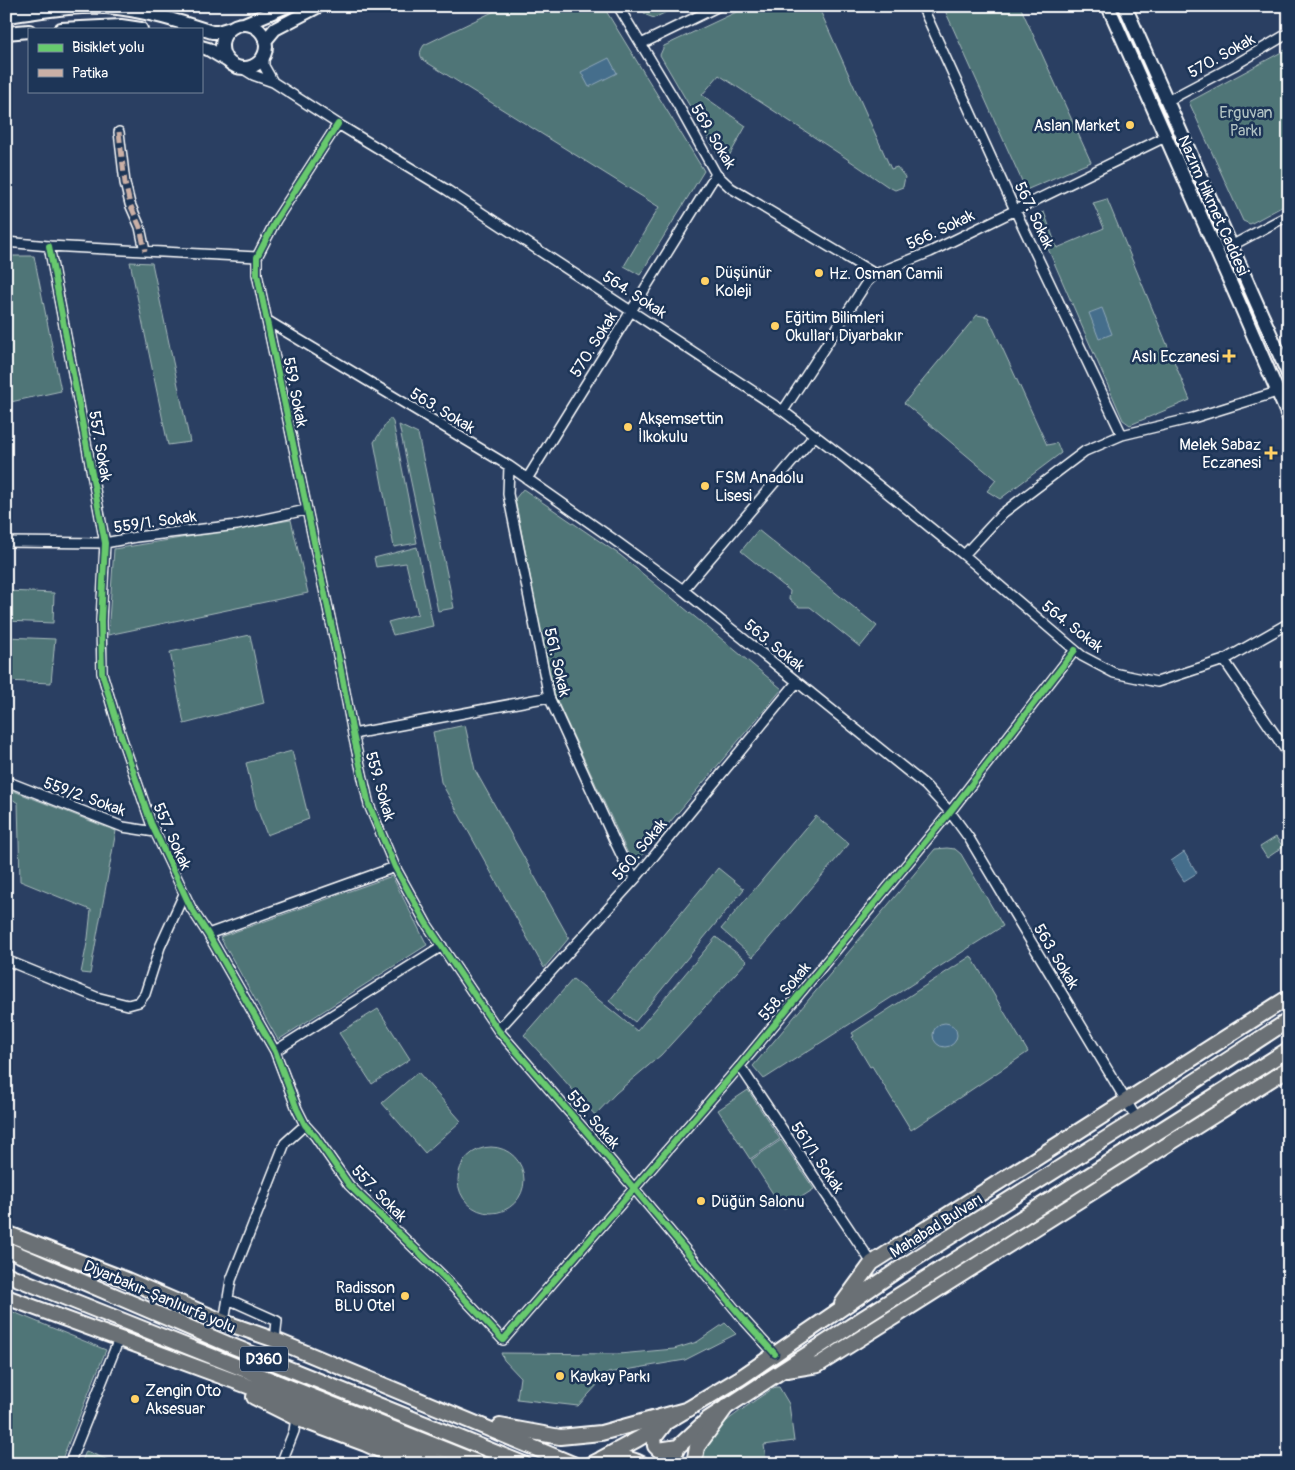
<svg xmlns="http://www.w3.org/2000/svg" width="1295" height="1470" font-family="Pangolin,sans-serif">
<rect width="100%" height="100%" fill="#2a3f62"/>
<filter id="ink" filterUnits="userSpaceOnUse"><feTurbulence type="fractalNoise" baseFrequency=".02" numOctaves="2"/><feDisplacementMap in="SourceGraphic" scale="10" xChannelSelector="R" yChannelSelector="G"/><feConvolveMatrix kernelMatrix="1 2 1 2 8 2 1 2 1" color-interpolation-filters="sRGB"/></filter>
<g filter="url(#ink)">
<!-- green -->
<path fill="#4f7577" stroke="#a7babb" d="M 505,6 L 603,6 L 704,171 L 640,275 L 624,266 L 659,207 L 423,60 C 419,54 420,51 424,45 Z
M 640,6 L 679,6 L 654,18 L 646,15 Z
M 749,6 L 818,6 L 891,169 L 897,167 L 905,177 L 903,187 L 895,190 L 887,186 L 840,154 L 719,75 L 702,95 L 746,126 L 724,165 L 660,55 L 664,46 Z
M 943,6 L 1020,6 L 1091,162 L 1026,190 Z
M 1289,48 L 1289,203 L 1250,224 L 1243,221 L 1189,102 Z
M 1107,199 L 1190,400 L 1130,425 L 1123,420 L 1035,219 L 1038,214 L 1044,212 L 1057,248 L 1104,228 L 1093,203 Z
M 6,256 L 34,256 L 61,391 L 6,403 Z
M 130,262 L 152,263 L 190,442 L 168,445 Z
M 977,315 L 988,317 L 1047,445 L 1057,443 L 1061,453 L 1000,499 L 987,491 L 996,480 L 904,403 Z
M 390,418 L 393,422 L 417,543 L 394,547 L 374,442 Z
M 399,425 L 418,434 L 454,608 L 438,611 Z
M 523,489 L 620,555 L 782,689 L 638,860 L 630,858 L 552,690 L 515,499 Z
M 291,520 L 308,593 L 108,635 L 114,549 Z
M 758,530 L 877,626 L 860,647 L 810,607 L 799,607 L 789,599 L 790,591 L 741,551 Z
M 417,547 L 433,626 L 393,635 L 388,622 L 418,614 L 406,563 L 376,567 L 374,558 Z
M 6,591 L 54,593 L 53,623 L 6,621 Z
M 250,635 L 264,703 L 184,724 L 170,652 Z
M 6,637 L 55,639 L 51,683 L 6,681 Z
M 465,725 L 475,770 L 569,938 L 544,968 L 441,782 L 433,732 Z
M 292,751 L 309,819 L 267,835 L 256,806 L 246,763 Z
M 6,788 L 116,831 L 90,974 L 81,973 L 88,938 L 91,910 L 20,881 L 18,803 L 6,795 Z
M 816,816 L 849,844 L 753,957 L 721,929 Z
M 1276,837 L 1283,847 L 1267,858 L 1260,847 Z
M 947,848 L 955,849 L 961,854 L 1003,926 L 764,1079 L 753,1066 L 935,849 Z
M 718,868 L 744,889 L 635,1022 L 609,1001 Z
M 392,876 L 427,945 L 278,1040 L 220,937 Z
M 716,937 L 747,961 L 661,1055 L 616,1093 L 595,1115 L 524,1035 L 573,979 L 637,1031 Z
M 971,956 L 1028,1052 L 911,1130 L 872,1066 L 870,1067 L 852,1037 L 854,1036 L 852,1033 Z
M 378,1009 L 410,1059 L 372,1084 L 339,1033 Z
M 418,1072 L 461,1121 L 425,1153 L 382,1103 Z
M 748,1090 L 780,1139 L 750,1159 L 718,1110 Z
M 781,1140 L 814,1189 L 783,1209 L 751,1160 Z
M458 1180a33 33 0 1 1 66 0a33 33 0 1 1-66 0Z
M 6,1309 L 106,1350 L 60,1464 L 6,1464 Z
M 725,1323 L 736,1334 L 685,1360 L 608,1373 L 578,1406 L 517,1399 L 520,1377 L 504,1360 L 501,1353 L 619,1354 L 674,1349 L 697,1342 Z
M 775,1387 L 779,1387 L 789,1404 L 794,1441 L 764,1445 L 766,1459 L 732,1464 L 697,1464 C 698,1459 698,1453 700,1449 C 710,1429 756,1400 775,1387 Z
M 86,1451 L 118,1464 L 81,1464 Z"/>
<!-- water -->
<path fill="#456e8c" stroke="#8fa8ba" d="M 609,58 L 617,73 L 589,87 L 581,72 Z
M 1102,308 L 1112,334 L 1099,339 L 1089,313 Z
M 1184,852 L 1197,873 L 1184,881 L 1171,861 Z
M933 1035a12 12 0 1 1 24 0a12 12 0 1 1-24 0Z"/>
<g fill="none" stroke-linecap="round" stroke-linejoin="round">
<!-- minor casing -->
<g stroke="#fff" stroke-width="12">
<path id="minor" d="M 618,6 L 679,107 L 716,174 L 731,188 L 875,274
M 922,6 L 1015,210 L 1122,435
M 641,44 L 719,6
M 240,67 L 253,75 L 273,82 L 264,66 L 264,55
M 273,82 L 338,124 L 447,190 L 783,411 L 847,460 L 964,555 L 1082,656 L 1114,673 L 1157,682 L 1224,660 L 1289,623
M 1167,101 L 1233,66 L 1289,33
M 338,124 L 276,220 L 257,257 L 257,274 L 339,660 L 353,734 L 369,805 L 395,867 L 426,923 L 498,1030 L 596,1143 L 745,1321 L 775,1354
M 119,132 L 125,183 L 130,204 L 140,227 L 145,251
M 6,242 L 49,246 L 257,257
M 49,246 L 105,543 L 101,621 L 102,673 L 121,736 L 151,823 L 191,908 L 208,934 L 275,1051 L 297,1109 L 305,1125 L 315,1136 L 349,1185 L 442,1275 L 503,1340 L 740,1066 L 950,812 L 1075,650
M 1231,246 L 1289,215
M 268,321 L 509,466 L 613,539 L 683,590 L 925,785 L 950,812 L 969,838 L 1137,1119
M 783,411 L 867,282 L 875,274 L 930,252 L 1165,137
M 509,466 L 508,494 L 549,697 L 615,842 L 628,869 L 636,878
M 527,479 L 716,174
M 6,542 L 105,543 L 136,537 L 237,525 L 306,510
M 964,555 L 1003,513 L 1085,451 L 1122,435 L 1193,418 L 1277,392
M 683,590 L 815,435
M 1224,660 L 1289,755
M 353,734 L 549,697
M 6,781 L 123,827 L 155,832
M 208,934 L 395,867
M 6,960 L 96,997 L 128,1005 L 139,1002 L 145,994 L 160,947 L 184,894
M 498,1030 L 636,878 L 797,682
M 275,1051 L 442,946
M 740,1066 L 872,1263
M 228,1299 L 277,1321 L 275,1340
M 224,1322 L 231,1280 L 285,1143 L 305,1125
M 69,1464 L 119,1339
M 281,1464 L 294,1431 L 296,1418"/>
</g>
<!-- secondary casing -->
<g stroke="#fff" stroke-width="16">
<path id="secondary" d="M 1108,6 L 1238,300 L 1289,418
M 1125,6 L 1289,376
M 6,16 C 39,12 73,5 107,7 C 143,10 178,21 212,32 L 218,32 L 231,28
M 244,24 L 287,6
M222 46a22 22 0 1 1 44 0a22 22 0 1 1-44 0Z
M 61,29 L 121,26 L 141,29
M 6,33 L 29,31
M 265,41 L 275,29 L 319,6
M 201,47 L 208,49 L 228,61"/>
</g>
<!-- primary casing -->
<g stroke="#fff" stroke-width="18">
<path id="primary" d="M 842,1304 L 872,1263 L 1289,997
M 787,1370 L 818,1365 L 1289,1068
M 664,1425 L 654,1438 L 655,1446 L 659,1450 L 678,1447
M 601,1459 L 638,1439 L 740,1378 L 899,1269 L 1137,1119 L 1289,1020
M 670,1464 L 678,1447 L 708,1419 L 863,1318 L 1289,1049"/>
</g>
<!-- trunk casing -->
<g stroke="#fff" stroke-width="18">
<path id="trunk" d="M 6,1233 L 127,1280 L 224,1322 L 275,1340 L 573,1464
M 6,1249 L 230,1345 L 524,1464
M 6,1274 L 481,1464
M 6,1297 L 294,1403 L 443,1464
M 254,1397 L 296,1418 L 366,1444 L 411,1464
M 500,1426 L 560,1437 L 601,1433 L 689,1409
M 592,1464 C 608,1454 626,1456 642,1464
M 694,1464 L 697,1447 L 727,1406"/>
</g>
<!-- minor -->
<use href="#minor" stroke="#1d3557" stroke-width="9"/>
<!-- secondary -->
<use href="#secondary" stroke="#1d3557" stroke-width="12"/>
<!-- primary -->
<use href="#primary" stroke="#6a7074" stroke-width="14"/>
<!-- trunk -->
<use href="#trunk" stroke="#6a7074" stroke-width="14"/>
<!-- quiet -->
<path stroke="#cab0a6" stroke-width="5" stroke-dasharray="10 5" stroke-linecap="butt" d="M 73,6 L 73,8
M 119,132 L 125,183 L 130,204 L 140,227 L 145,251"/>
<!-- cycleway casing -->
<g stroke="#1d3557" stroke-width="9">
<path id="cycleway" d="M 338,124 L 276,220 L 257,257 L 257,274 L 339,660 L 353,734 L 369,805 L 395,867 L 426,923 L 498,1030 L 596,1143 L 745,1321 L 775,1354
M 49,246 L 105,543 L 101,621 L 102,673 L 121,736 L 151,823 L 191,908 L 208,934 L 275,1051 L 297,1109 L 305,1125 L 315,1136 L 349,1185 L 442,1275 L 503,1340 L 740,1066 L 950,812 L 1075,650"/>
</g>
<!-- cycleway -->
<use href="#cycleway" stroke="#67ca6e" stroke-width="6"/>
</g>
</g>
<!-- markers -->
<g fill="#ffd166" stroke="#1d3557" stroke-width="2">
<circle cx="1130" cy="125" r="5"/>
<circle cx="819" cy="273" r="5"/>
<circle cx="705" cy="281" r="5"/>
<circle cx="775" cy="326" r="5"/>
<path d="M1226.5 348.5h5v5h5v5h-5v5h-5v-5h-5v-5h5z"/>
<circle cx="628" cy="427" r="5"/>
<path d="M1268.5 445.5h5v5h5v5h-5v5h-5v-5h-5v-5h5z"/>
<circle cx="705" cy="486" r="5"/>
<circle cx="701" cy="1201" r="5"/>
<circle cx="405" cy="1296" r="5"/>
<circle cx="560" cy="1376" r="5"/>
<circle cx="135" cy="1399" r="5"/>
</g>
<g text-anchor="middle" stroke-width="5" stroke-linejoin="round" paint-order="stroke">
<!-- shield labels -->
<rect fill="#1d3557" stroke="#bbc2cd" stroke-width="1" x="240" y="1346.5" width="48" height="25" rx="4"/>
<g font-size="15" font-weight="bold" fill="#fff">
<text x="264" y="1364">D360</text>
</g>
<!-- street labels -->
<g font-size="16" fill="#fff" stroke="#1d3557">
<text transform="translate(1221 55) rotate(-29)" y="6">570. Sokak</text>
<text transform="translate(714 136) rotate(59)" y="6">569. Sokak</text>
<text transform="translate(1214 205) rotate(66)" y="6">Nazım Hikmet Caddesi</text>
<text transform="translate(1035 215) rotate(65)" y="6">567. Sokak</text>
<text transform="translate(940 229) rotate(-25)" y="6">566. Sokak</text>
<text transform="translate(635 294) rotate(33)" y="6">564. Sokak</text>
<text transform="translate(593 344) rotate(-58)" y="6">570. Sokak</text>
<text transform="translate(296 392) rotate(79)" y="6">559. Sokak</text>
<text transform="translate(443 410) rotate(31)" y="6">563. Sokak</text>
<text transform="translate(101 446) rotate(80)" y="6">557. Sokak</text>
<text transform="translate(155 521) rotate(-8)" y="6">559/1. Sokak</text>
<text transform="translate(1073 626) rotate(38)" y="6">564. Sokak</text>
<text transform="translate(775 645) rotate(39)" y="6">563. Sokak</text>
<text transform="translate(558 662) rotate(77)" y="6">561. Sokak</text>
<text transform="translate(381 786) rotate(74)" y="6">559. Sokak</text>
<text transform="translate(85 796) rotate(20)" y="6">559/2. Sokak</text>
<text transform="translate(173 836) rotate(66)" y="6">557. Sokak</text>
<text transform="translate(639 849) rotate(-50)" y="6">560. Sokak</text>
<text transform="translate(1057 956) rotate(59)" y="6">563. Sokak</text>
<text transform="translate(784 991) rotate(-50)" y="6">558. Sokak</text>
<text transform="translate(594 1119) rotate(49)" y="6">559. Sokak</text>
<text transform="translate(818 1157) rotate(56)" y="6">561/1. Sokak</text>
<text transform="translate(380 1193) rotate(46)" y="6">557. Sokak</text>
<text transform="translate(936 1225) rotate(-32)" y="6">Mahabad Bulvarı</text>
<text transform="translate(160 1296) rotate(23)" y="6">Diyarbakır-Şanlıurfa yolu</text>
</g>
<!-- park labels -->
<g font-size="16" fill="#b0c1c2" stroke="#1d3557">
<text x="1246" y="118">Erguvan<tspan x="1246" dy="18">Parkı</tspan></text>
</g>
<!-- poi labels -->
<g font-size="16" fill="#fff" stroke="#1d3557" text-anchor="start">
<text x="1120" y="131" text-anchor="end">Aslan Market</text>
<text x="715" y="278">Düşünür<tspan x="715" dy="18">Koleji</tspan></text>
<text x="829" y="279">Hz. Osman Camii</text>
<text x="785" y="323">Eğitim Bilimleri<tspan x="785" dy="18">Okulları Diyarbakır</tspan></text>
<text x="1219" y="362" text-anchor="end">Aslı Eczanesi</text>
<text x="638" y="424">Akşemsettin<tspan x="638" dy="18">İlkokulu</tspan></text>
<text x="1261" y="450" text-anchor="end">Melek Sabaz<tspan x="1261" dy="18">Eczanesi</tspan></text>
<text x="715" y="483">FSM Anadolu<tspan x="715" dy="18">Lisesi</tspan></text>
<text x="711" y="1207">Düğün Salonu</text>
<text x="395" y="1293" text-anchor="end">Radisson<tspan x="395" dy="18">BLU Otel</tspan></text>
<text x="570" y="1382">Kaykay Parkı</text>
<text x="145" y="1396">Zengin Oto<tspan x="145" dy="18">Aksesuar</tspan></text>
</g>
</g>
<!-- margin -->
<rect width="1295" height="1470" fill="none" stroke="#1d3557" stroke-width="25"/>
<rect x="12" y="12" width="1270" height="1445" fill="none" stroke="#fff" stroke-width="2" filter="url(#ink)"/>
<!-- legend -->
<rect x="28" y="28" width="175" height="65" fill="#1d3557" stroke="#77869a"/>
<rect x="38" y="44" width="25" height="8" fill="#67ca6e" stroke="#77869a"/>
<text x="72" y="52" font-size="15" fill="#ffffff">Bisiklet yolu</text>
<rect x="38" y="69" width="25" height="8" fill="#cab0a6" stroke="#77869a"/>
<text x="72" y="78" font-size="15" fill="#ffffff">Patika</text>
</svg>
